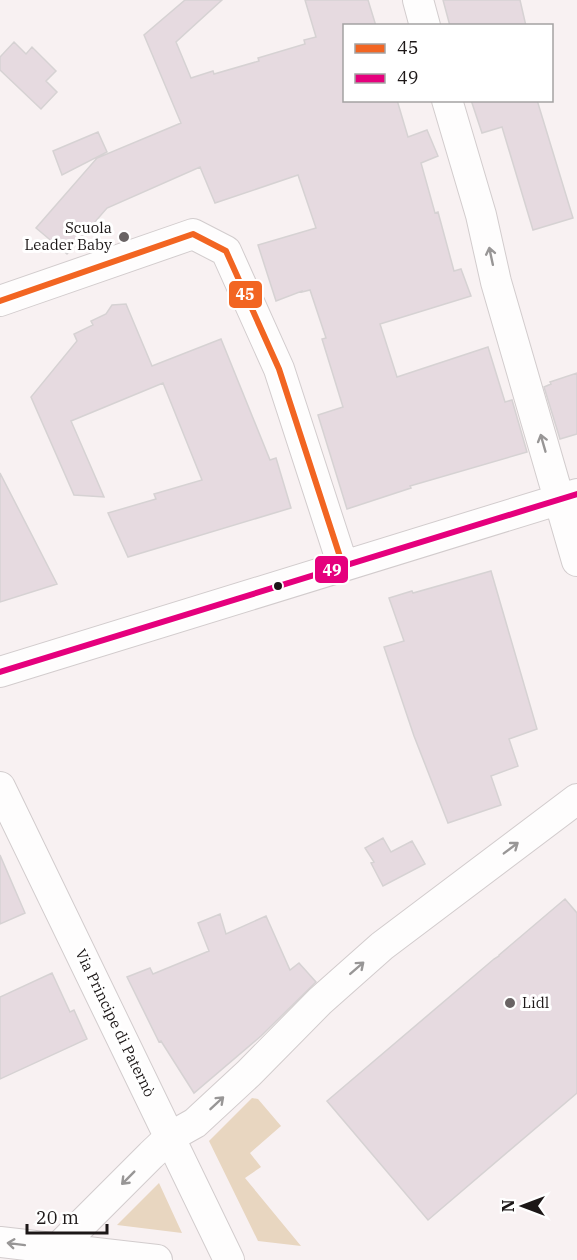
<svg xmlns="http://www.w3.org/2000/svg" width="577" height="1260" font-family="'IBM Plex Serif',serif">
<rect width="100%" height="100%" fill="#f8f1f2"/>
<!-- green -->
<path fill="#e8d6c0" d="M 252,1098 L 258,1099 L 281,1126 L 250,1153 L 261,1167 L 245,1178 L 301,1246 L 258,1241 L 209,1141 Z
M 159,1183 L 182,1233 L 117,1225 Z"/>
<!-- building -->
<path fill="#e6dae0" stroke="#d6d2d3" stroke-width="1.5" d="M 185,0 L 222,0 L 176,42 L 191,78 L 213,71 L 214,74 L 259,61 L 258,58 L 305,44 L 304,40 L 316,37 L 305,0 L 368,0 L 376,26 L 345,26 L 345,100 L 397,100 L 408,137 L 427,130 L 438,156 L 421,163 L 435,213 L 438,212 L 454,271 L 461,269 L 471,296 L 380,324 L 397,377 L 488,347 L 505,402 L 512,400 L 527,452 L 410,486 L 411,488 L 347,509 L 318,415 L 343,407 L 322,339 L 326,338 L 310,290 L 302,292 L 302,291 L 276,301 L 258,245 L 316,228 L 298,175 L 215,203 L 200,167 L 107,208 L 67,254 L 36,228 L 97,158 L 181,123 L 144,35 Z
M 443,0 L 520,0 L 526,26 L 450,26 Z
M 14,42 L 26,54 L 32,47 L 56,71 L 46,81 L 57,92 L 41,109 L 0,70 L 0,57 Z
M 471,100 L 537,100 L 573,218 L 533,230 L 502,127 L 482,133 Z
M 98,132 L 107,152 L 62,175 L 53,151 Z
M 126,304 L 152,366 L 221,339 L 270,460 L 276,458 L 291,508 L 128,557 L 108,513 L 156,499 L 154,494 L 202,480 L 163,383 L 71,421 L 104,497 L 74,495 L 31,397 L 77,341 L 74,334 L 93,325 L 91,321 L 106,314 L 112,305 Z
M 577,373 L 577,434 L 560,439 L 544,387 L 551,384 L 550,382 Z
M 0,473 L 57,584 L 0,602 Z
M 491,571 L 537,729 L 509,739 L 518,766 L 491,776 L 501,805 L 448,823 L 414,736 L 384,647 L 404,641 L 389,598 L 412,591 L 413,593 Z
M 383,838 L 391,852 L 412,841 L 425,864 L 383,886 L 371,863 L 374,862 L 365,848 Z
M 0,855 L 25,913 L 0,924 Z
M 565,899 L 577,913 L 577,1093 L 428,1220 L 327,1101 L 494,959 L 499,956 L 499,955 Z
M 220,914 L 226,934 L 266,916 L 290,970 L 299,963 L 316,982 L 261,1036 L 194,1093 L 161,1041 L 159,1042 L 127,977 L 150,968 L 153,974 L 209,951 L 198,923 Z
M 52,973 L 70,1012 L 74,1010 L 87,1039 L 0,1079 L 0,997 Z"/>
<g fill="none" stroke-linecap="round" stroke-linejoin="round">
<!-- minor casing -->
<g stroke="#d2cccd" stroke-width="32">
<path id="minor" d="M 418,0 L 425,26
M 447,100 L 481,215 L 496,282 L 577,561
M 0,301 L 193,234 L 226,251 L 279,369 L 343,566
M 0,672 L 577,494
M 0,787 L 229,1260
M 0,1242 L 157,1260
M 57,1249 L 151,1155 L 170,1137 L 195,1123 L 249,1073 L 320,1001 L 382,946 L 577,799"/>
</g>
<!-- minor -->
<use href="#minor" stroke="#fefdfd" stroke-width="30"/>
<!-- bus-1 casing -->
<g stroke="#fff" stroke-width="10">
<path id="bus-1" d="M 0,301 L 193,234 L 226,251 L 279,369 L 343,566"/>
</g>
<!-- bus-2 casing -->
<g stroke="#fff" stroke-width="10">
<path id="bus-2" d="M 0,672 L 577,494"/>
</g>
<!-- bus-1 -->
<use href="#bus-1" stroke="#f26522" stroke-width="6"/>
<!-- bus-2 -->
<use href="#bus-2" stroke="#e5007d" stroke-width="6"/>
</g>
<!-- one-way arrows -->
<defs><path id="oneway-shaft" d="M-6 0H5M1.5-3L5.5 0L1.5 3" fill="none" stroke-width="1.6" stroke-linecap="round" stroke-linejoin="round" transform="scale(1.5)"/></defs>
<g stroke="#989696">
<use href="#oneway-shaft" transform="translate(491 256) rotate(-102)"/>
<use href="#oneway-shaft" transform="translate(543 443) rotate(-106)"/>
<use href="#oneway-shaft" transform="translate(511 848) rotate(-37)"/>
<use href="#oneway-shaft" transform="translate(357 968) rotate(-41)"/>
<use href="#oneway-shaft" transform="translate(217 1103) rotate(-43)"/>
<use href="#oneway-shaft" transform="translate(128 1178) rotate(135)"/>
<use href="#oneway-shaft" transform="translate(16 1244) rotate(-173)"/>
</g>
<!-- markers -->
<g fill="#696364" stroke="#fff" stroke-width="2">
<circle cx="124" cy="237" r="6"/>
<circle cx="510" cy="1003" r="6"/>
</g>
<circle fill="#1c1717" stroke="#fff" stroke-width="2" cx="278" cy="586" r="5"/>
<g text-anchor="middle" stroke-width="6" stroke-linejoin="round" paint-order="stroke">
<!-- poi labels -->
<g font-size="15" fill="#1c1717" stroke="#fff" text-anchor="end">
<text x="112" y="233">Scuola<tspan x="112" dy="17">Leader Baby</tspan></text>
<text x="522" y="1008" text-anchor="start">Lidl</text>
</g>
<!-- street labels -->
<g font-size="15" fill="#1c1717" stroke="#fff">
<text transform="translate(115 1023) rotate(64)" y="5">Via Principe di Paternò</text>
</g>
</g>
<g stroke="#fff" stroke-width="2">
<rect x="228" y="280" width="35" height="29" rx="6" fill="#f26522"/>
<rect x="314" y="555" width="35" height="29" rx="6" fill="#e5007d"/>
</g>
<g font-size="16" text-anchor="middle" font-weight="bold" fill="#fff">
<text x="245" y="300">45</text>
<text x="332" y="576">49</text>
</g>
<!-- legend -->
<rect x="343" y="24" width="210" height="78" fill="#ffffff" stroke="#a4a2a2" stroke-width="1.5"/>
<rect x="355" y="44" width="30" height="9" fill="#f26522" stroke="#a4a2a2" stroke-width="1.5"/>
<text x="397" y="54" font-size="18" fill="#1c1717">45</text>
<rect x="355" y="74" width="30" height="9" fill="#e5007d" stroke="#a4a2a2" stroke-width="1.5"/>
<text x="397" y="84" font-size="18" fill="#1c1717">49</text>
<!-- north arrow -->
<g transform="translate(523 1206) rotate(270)" stroke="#ffffff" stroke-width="4.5" paint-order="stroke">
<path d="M0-4.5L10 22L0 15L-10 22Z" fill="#1c1717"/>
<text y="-9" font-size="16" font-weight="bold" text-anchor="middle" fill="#1c1717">N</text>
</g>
<!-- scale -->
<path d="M27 1224v9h80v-9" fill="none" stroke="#1c1717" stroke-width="3"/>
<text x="36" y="1224" font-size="18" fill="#1c1717" stroke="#ffffff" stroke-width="4.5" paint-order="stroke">20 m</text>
</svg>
